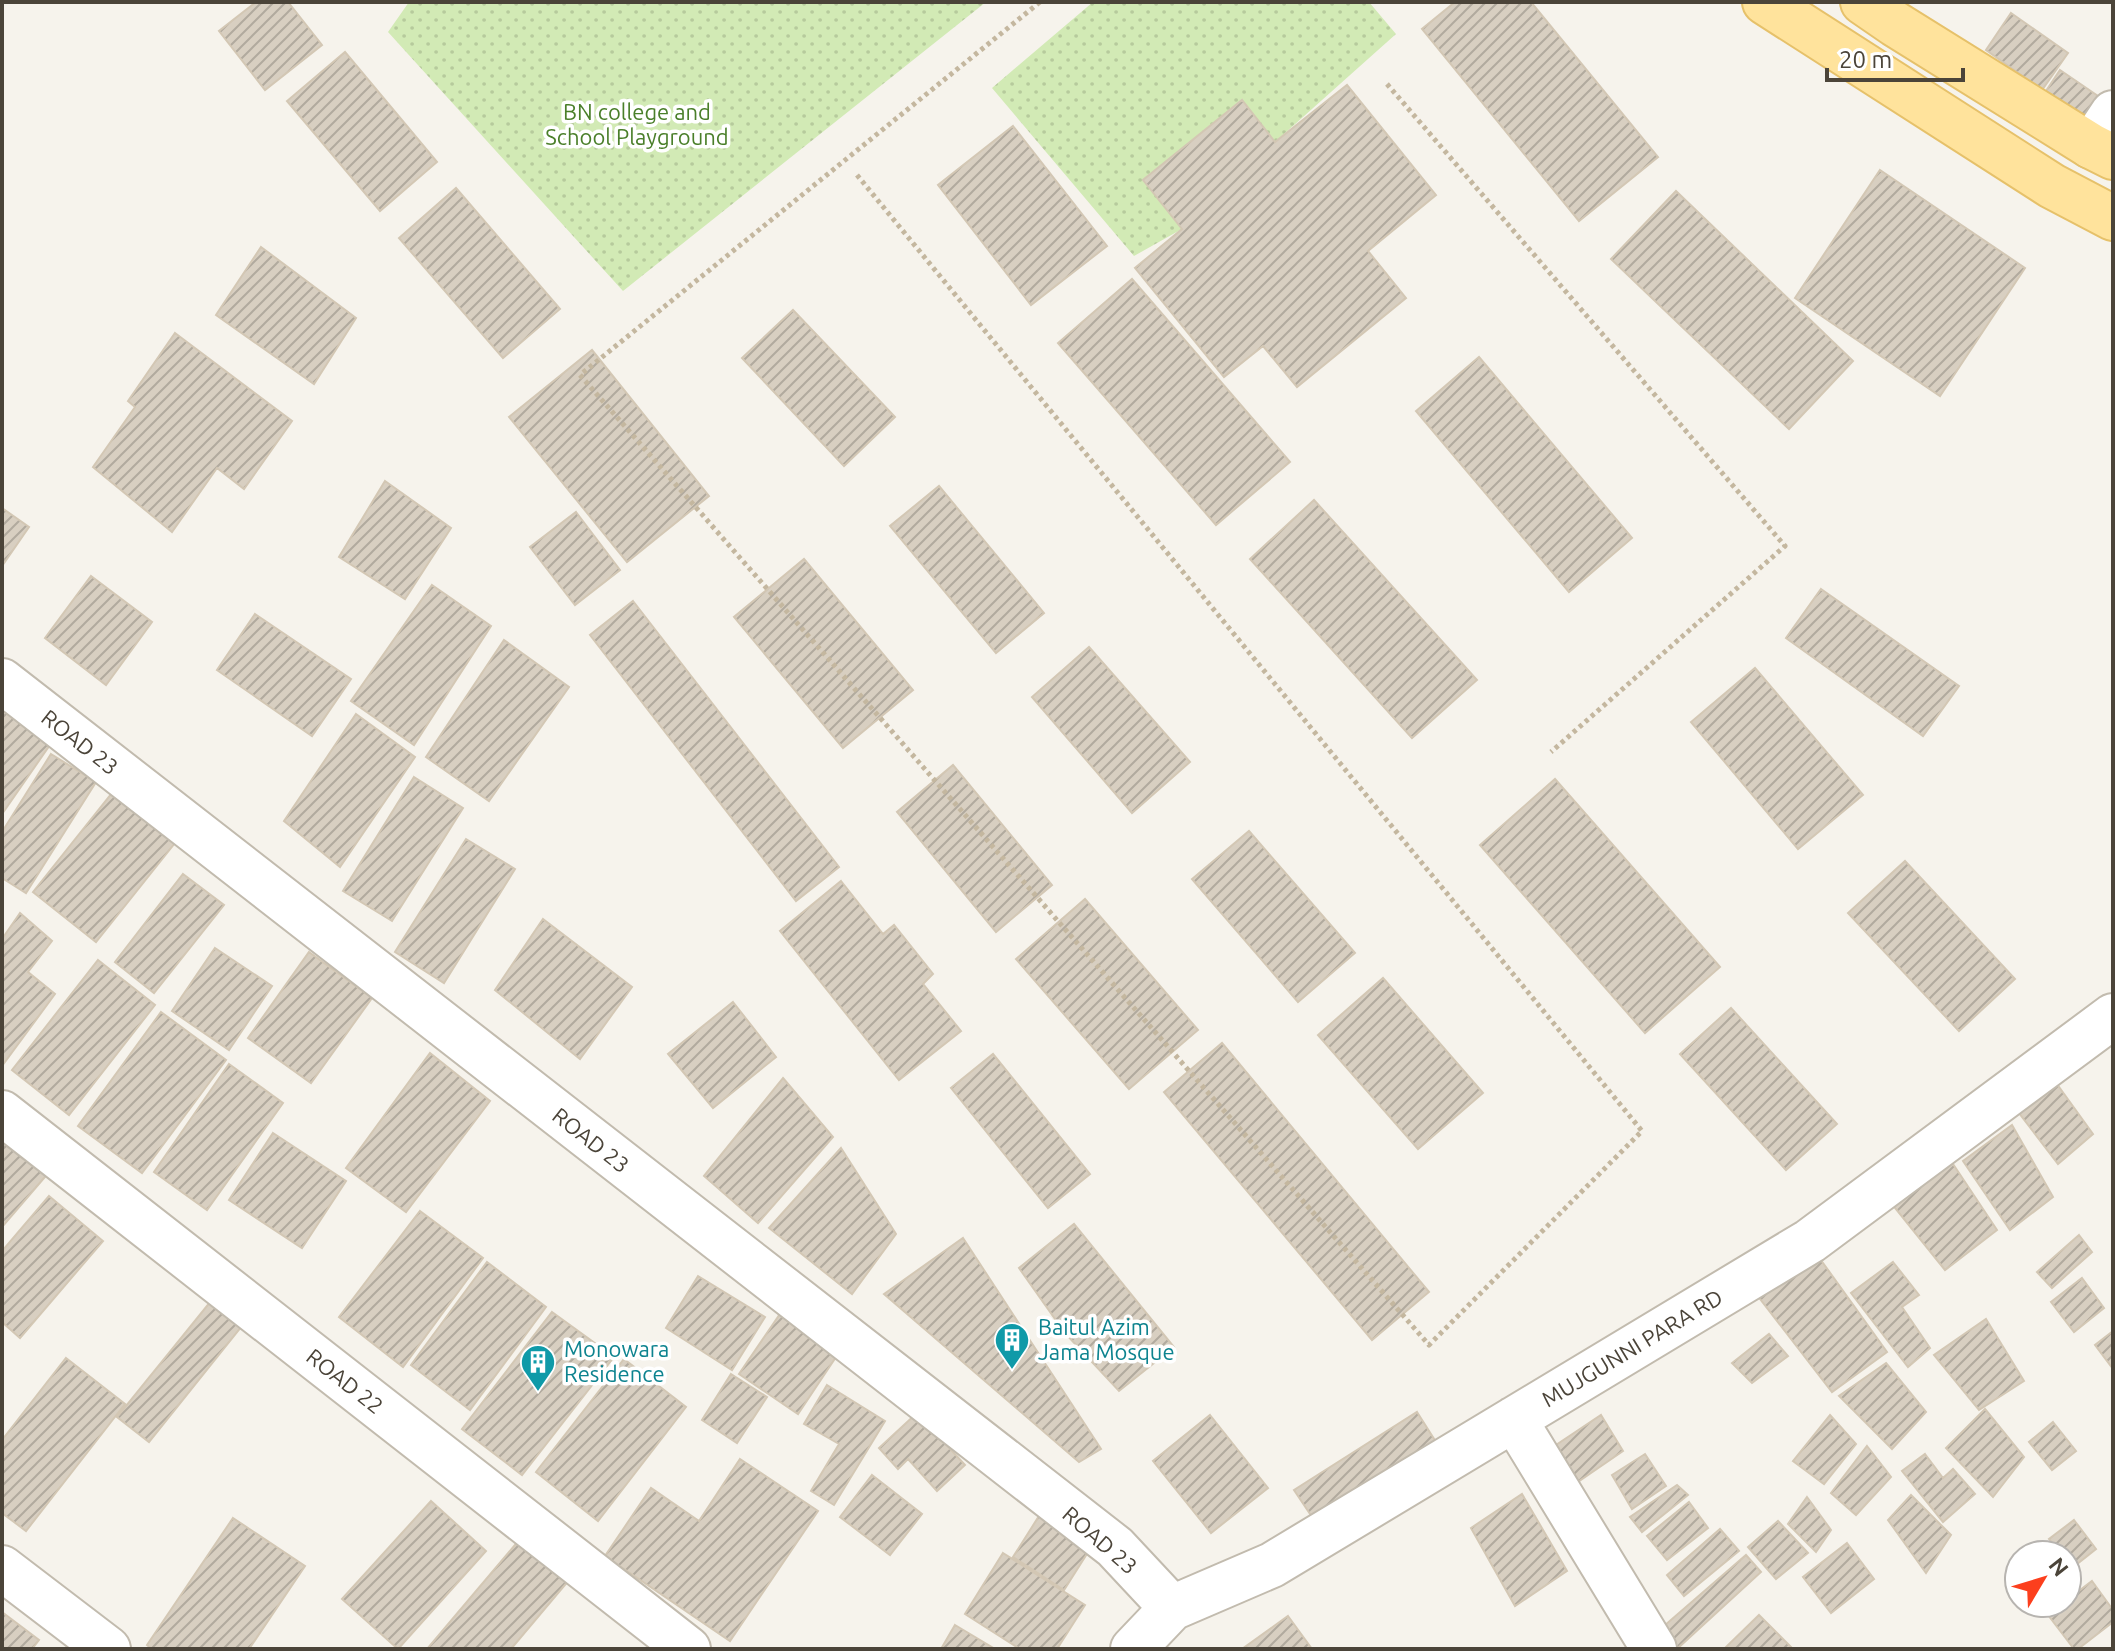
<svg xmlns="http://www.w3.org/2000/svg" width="2115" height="1651" font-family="Ubuntu,sans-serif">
<defs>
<pattern id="park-dots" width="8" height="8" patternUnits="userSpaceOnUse" patternTransform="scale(2)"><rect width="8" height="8" fill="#d2eab5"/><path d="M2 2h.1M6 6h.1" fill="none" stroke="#b6ca9c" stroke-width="1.8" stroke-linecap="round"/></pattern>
<pattern id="building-hatch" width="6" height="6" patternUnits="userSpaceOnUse" patternTransform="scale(2)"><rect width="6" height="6" fill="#d8cfc1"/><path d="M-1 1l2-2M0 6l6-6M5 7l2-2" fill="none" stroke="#b1aa9e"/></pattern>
</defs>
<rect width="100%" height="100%" fill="#f6f3ec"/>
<!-- park -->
<path fill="url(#park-dots)" d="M 409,2 L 986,2 L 623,291 L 388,32 Z
M 1093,2 L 1369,2 L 1396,34 L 1275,142 L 1182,229 L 1134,256 L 992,88 Z"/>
<!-- building -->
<path fill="url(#building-hatch)" stroke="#d3c7b4" stroke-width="2" d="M 256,2 L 288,2 L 322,45 L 265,90 L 219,31 Z
M 1455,2 L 1531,2 L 1658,157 L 1579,221 L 1422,29 Z
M 2011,13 L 2068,53 L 2042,90 L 1986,50 Z
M 345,52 L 437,162 L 380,211 L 287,101 Z
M 2060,70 L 2098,96 L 2083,120 L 2044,94 Z
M 1347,85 L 1436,195 L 1368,251 L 1406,298 L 1297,387 L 1263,346 L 1224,377 L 1135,268 L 1182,229 L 1143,180 L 1242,100 L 1275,142 Z
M 1013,126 L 1107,246 L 1031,305 L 938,185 Z
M 1880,170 L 2025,268 L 1940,396 L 1795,298 Z
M 456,188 L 560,309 L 503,358 L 399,238 Z
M 1676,191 L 1853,361 L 1789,429 L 1611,259 Z
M 261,247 L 356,318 L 314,384 L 216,315 Z
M 1132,279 L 1290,462 L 1216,525 L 1058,343 Z
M 793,310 L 895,417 L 844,466 L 742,358 Z
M 175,333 L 292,421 L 244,489 L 217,468 L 172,532 L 93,467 L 135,407 L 128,401 Z
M 592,350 L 709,496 L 627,562 L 509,417 Z
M 1479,357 L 1632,538 L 1569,592 L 1416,411 Z
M 385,481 L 451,528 L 405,599 L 339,557 Z
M 939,486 L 1044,613 L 996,653 L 890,526 Z
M 1314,500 L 1477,680 L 1412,738 L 1250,559 Z
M 2,508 L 29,527 L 2,566 Z
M 576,512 L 620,570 L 575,605 L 530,547 Z
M 804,559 L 913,690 L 843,748 L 734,617 Z
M 91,576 L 152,622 L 106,685 L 45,638 Z
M 432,585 L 491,626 L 414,745 L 351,701 Z
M 1821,589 L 1959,686 L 1923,736 L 1786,638 Z
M 633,601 L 839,867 L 796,901 L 590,635 Z
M 255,614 L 351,679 L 312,736 L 217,670 Z
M 504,640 L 569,687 L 489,801 L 426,757 Z
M 1089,647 L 1190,762 L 1132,813 L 1032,697 Z
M 1755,668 L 1863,795 L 1798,849 L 1691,722 Z
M 2,703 L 52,742 L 2,814 Z
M 356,714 L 415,757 L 340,867 L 284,821 Z
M 51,754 L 96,782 L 26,893 L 2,878 L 2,832 Z
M 953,765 L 1052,885 L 996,932 L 897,812 Z
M 414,777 L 463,808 L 392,921 L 343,891 Z
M 1555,779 L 1720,967 L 1645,1033 L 1480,845 Z
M 112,793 L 175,843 L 96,942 L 33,892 Z
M 1249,831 L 1355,953 L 1298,1002 L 1192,879 Z
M 466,839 L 515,869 L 444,983 L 395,952 Z
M 1905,861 L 2015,979 L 1959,1031 L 1848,913 Z
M 183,874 L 224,905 L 154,993 L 115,962 Z
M 841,881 L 883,934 L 894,925 L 933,974 L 923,984 L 961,1031 L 899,1080 L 780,931 Z
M 1085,899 L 1198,1030 L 1129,1089 L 1016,959 Z
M 20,913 L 52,941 L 28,972 L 55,994 L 2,1066 L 2,939 Z
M 543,919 L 632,987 L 580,1059 L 495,990 Z
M 215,948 L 272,986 L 229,1050 L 172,1011 Z
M 309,952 L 372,998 L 311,1083 L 248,1038 Z
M 98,960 L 155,1005 L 69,1115 L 12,1070 Z
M 1383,978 L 1483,1093 L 1418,1149 L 1318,1035 Z
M 733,1002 L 776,1057 L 713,1108 L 668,1054 Z
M 1731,1008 L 1837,1124 L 1786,1170 L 1680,1054 Z
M 161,1012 L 226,1060 L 142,1173 L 78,1126 Z
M 1222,1043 L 1429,1292 L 1372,1340 L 1164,1092 Z
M 430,1053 L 490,1101 L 406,1212 L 346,1168 Z
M 993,1054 L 1090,1174 L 1048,1208 L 951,1088 Z
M 229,1064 L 283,1103 L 207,1210 L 154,1172 Z
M 2049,1073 L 2093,1134 L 2058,1164 L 2012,1104 Z
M 783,1078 L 833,1137 L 758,1223 L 704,1176 Z
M 2012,1125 L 2053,1197 L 2010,1230 L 1963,1161 Z
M 2,1130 L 50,1171 L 2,1227 Z
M 273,1133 L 346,1181 L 302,1248 L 229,1200 Z
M 841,1148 L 896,1234 L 852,1294 L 769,1228 Z
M 1947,1155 L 1997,1230 L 1945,1270 L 1887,1198 Z
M 49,1196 L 103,1241 L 20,1338 L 2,1322 L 2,1251 Z
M 420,1211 L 483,1258 L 403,1367 L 339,1317 Z
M 1074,1224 L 1174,1347 L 1119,1391 L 1065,1333 L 1019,1268 Z
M 2079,1235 L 2092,1252 L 2052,1288 L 2037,1272 Z
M 963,1238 L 1101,1449 L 1079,1462 L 884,1294 Z
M 1818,1256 L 1887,1352 L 1832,1392 L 1757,1295 Z
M 487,1262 L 546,1307 L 470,1410 L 411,1365 Z
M 1893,1262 L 1919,1295 L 1902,1307 L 1930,1348 L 1908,1367 L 1851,1293 Z
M 698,1276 L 765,1317 L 732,1370 L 666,1328 Z
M 2082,1278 L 2104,1308 L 2074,1332 L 2051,1302 Z
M 211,1301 L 242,1326 L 149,1442 L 117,1417 Z
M 782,1311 L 840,1351 L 798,1414 L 739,1374 Z
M 552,1312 L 614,1357 L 522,1475 L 462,1429 Z
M 1986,1319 L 2024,1381 L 1979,1410 L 1934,1355 Z
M 2113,1331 L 2113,1369 L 2095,1345 Z
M 1769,1334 L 1788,1356 L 1752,1383 L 1732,1363 Z
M 66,1358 L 125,1404 L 26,1531 L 2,1513 L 2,1440 Z
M 624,1359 L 686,1407 L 598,1521 L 536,1472 Z
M 1886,1363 L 1926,1412 L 1892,1449 L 1839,1396 Z
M 731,1374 L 767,1397 L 737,1443 L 702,1420 Z
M 827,1385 L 885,1421 L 834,1505 L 811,1491 L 839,1444 L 804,1424 Z
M 1985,1409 L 2024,1457 L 1993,1497 L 1946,1448 Z
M 1417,1412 L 1436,1442 L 1314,1520 L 1294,1490 Z
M 917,1413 L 965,1465 L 937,1491 L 908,1459 L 898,1469 L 879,1448 Z
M 1210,1415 L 1268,1488 L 1211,1533 L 1153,1461 Z
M 1601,1415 L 1623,1451 L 1569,1488 L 1547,1451 Z
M 1830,1415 L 1856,1444 L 1824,1484 L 1793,1461 Z
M 2053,1422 L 2076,1451 L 2052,1470 L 2029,1442 Z
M 1867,1446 L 1891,1477 L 1856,1515 L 1831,1493 Z
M 1645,1454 L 1666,1486 L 1632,1509 L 1612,1475 Z
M 1925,1454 L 1943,1478 L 1953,1469 L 1975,1494 L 1943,1522 L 1902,1471 Z
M 740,1459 L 818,1511 L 730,1641 L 605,1556 L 651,1488 L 699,1521 Z
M 872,1475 L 922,1514 L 890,1555 L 840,1517 Z
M 1677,1485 L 1688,1495 L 1642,1532 L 1630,1517 Z
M 1522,1494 L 1567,1571 L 1515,1606 L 1471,1528 Z
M 1911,1495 L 1951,1535 L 1926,1573 L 1888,1520 Z
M 1807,1497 L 1831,1530 L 1816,1552 L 1788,1524 Z
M 431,1501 L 486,1551 L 398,1649 L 342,1599 Z
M 1689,1502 L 1708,1528 L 1667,1560 L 1647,1536 Z
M 1039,1516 L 1090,1549 L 1064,1590 L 1013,1557 Z
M 233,1518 L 305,1566 L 249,1649 L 152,1649 L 147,1645 Z
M 2074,1520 L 2096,1549 L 2072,1568 L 2067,1562 L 2067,1555 L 2062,1555 L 2049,1539 Z
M 1778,1521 L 1808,1553 L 1776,1579 L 1748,1547 Z
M 1720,1529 L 1739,1551 L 1684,1596 L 1667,1575 Z
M 520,1539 L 569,1580 L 511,1649 L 427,1649 Z
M 1847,1543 L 1874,1579 L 1831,1613 L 1803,1577 Z
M 1003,1553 L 1085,1605 L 1057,1649 L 1020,1649 L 965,1614 Z
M 1746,1555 L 1761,1572 L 1677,1649 L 1672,1649 L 1657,1632 Z
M 2092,1581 L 2113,1610 L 2113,1622 L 2078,1649 L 2074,1649 L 2048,1615 L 2063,1603 L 2067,1603 L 2067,1600 Z
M 2,1612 L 39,1640 L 32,1649 L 2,1649 Z
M 1759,1615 L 1793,1649 L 1724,1649 Z
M 1288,1616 L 1312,1649 L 1242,1649 Z
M 955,1625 L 995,1649 L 941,1649 Z"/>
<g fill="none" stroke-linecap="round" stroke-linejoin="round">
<!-- minor casing -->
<g stroke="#c2bbae" stroke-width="48">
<path id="minor" d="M 2091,146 L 2113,113
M 2,681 L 1115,1547 L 1172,1608
M 2,1113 L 688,1649
M 1514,1419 L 1654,1649
M 2,1568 L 108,1649
M 1133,1649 L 1172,1608 L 1272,1565 L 1810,1241 L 2113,1016"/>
</g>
<!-- major casing -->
<g stroke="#e6c16a" stroke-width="48">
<path id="major" d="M 1765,2 L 2052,186 L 2113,218
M 1863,2 L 1895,24 L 2091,146 L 2113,157"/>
</g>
<!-- path -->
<path stroke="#c4b79f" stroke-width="5" stroke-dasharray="4 4" stroke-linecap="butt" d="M 1387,84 L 1785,546 L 1551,752
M 857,175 L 1642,1131 L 1429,1345 L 580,375 L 1040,2"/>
<!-- minor -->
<use href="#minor" stroke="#fff" stroke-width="44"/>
<!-- major -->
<use href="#major" stroke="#ffe39c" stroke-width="44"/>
</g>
<!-- icons -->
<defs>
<g id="building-pin" transform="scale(1.8)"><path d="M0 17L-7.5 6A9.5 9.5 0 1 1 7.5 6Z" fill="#0f9aa8" stroke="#fff"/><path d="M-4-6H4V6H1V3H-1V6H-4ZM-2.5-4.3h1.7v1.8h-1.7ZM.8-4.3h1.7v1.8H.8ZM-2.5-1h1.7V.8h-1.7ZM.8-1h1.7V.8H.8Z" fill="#fff"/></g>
</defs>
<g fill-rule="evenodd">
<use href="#building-pin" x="1012" y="1340"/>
<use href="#building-pin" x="538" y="1362"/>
</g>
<g text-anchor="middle" stroke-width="7" stroke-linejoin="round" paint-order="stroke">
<!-- park labels -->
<g font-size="22" fill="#4a7f2a" stroke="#fff">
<text x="637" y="120">BN college and<tspan x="637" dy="25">School Playground</tspan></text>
</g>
<!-- street labels -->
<g font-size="22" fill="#4b4439" stroke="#fff">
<text transform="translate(80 742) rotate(38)" y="8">ROAD 23</text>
<text transform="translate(591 1140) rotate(38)" y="8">ROAD 23</text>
<text transform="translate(1632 1348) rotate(-31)" y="8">MUJGUNNI PARA RD</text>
<text transform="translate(345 1381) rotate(38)" y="8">ROAD 22</text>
<text transform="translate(1100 1540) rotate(41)" y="8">ROAD 23</text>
</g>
<!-- culture labels -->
<g font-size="22" fill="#0d838f" stroke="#fff" text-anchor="start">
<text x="1038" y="1335">Baitul Azim<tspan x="1038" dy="25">Jama Mosque</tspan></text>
<text x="564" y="1357">Monowara<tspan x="564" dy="25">Residence</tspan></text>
</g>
</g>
<!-- border -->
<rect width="2115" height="1651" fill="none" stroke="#4b4439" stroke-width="8"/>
<!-- north arrow -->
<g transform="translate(2043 1579) rotate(52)"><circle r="38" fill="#ffffff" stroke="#b7b4b0" stroke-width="2"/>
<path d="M0-6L14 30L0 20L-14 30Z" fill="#fc3f1d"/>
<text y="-12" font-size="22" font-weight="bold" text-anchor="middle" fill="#4b4439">N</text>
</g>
<!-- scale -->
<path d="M1827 68v12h136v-12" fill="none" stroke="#4b4439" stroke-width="4"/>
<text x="1839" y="68" font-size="24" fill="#4b4439" stroke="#ffffff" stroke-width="6" paint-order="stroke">20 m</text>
</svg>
